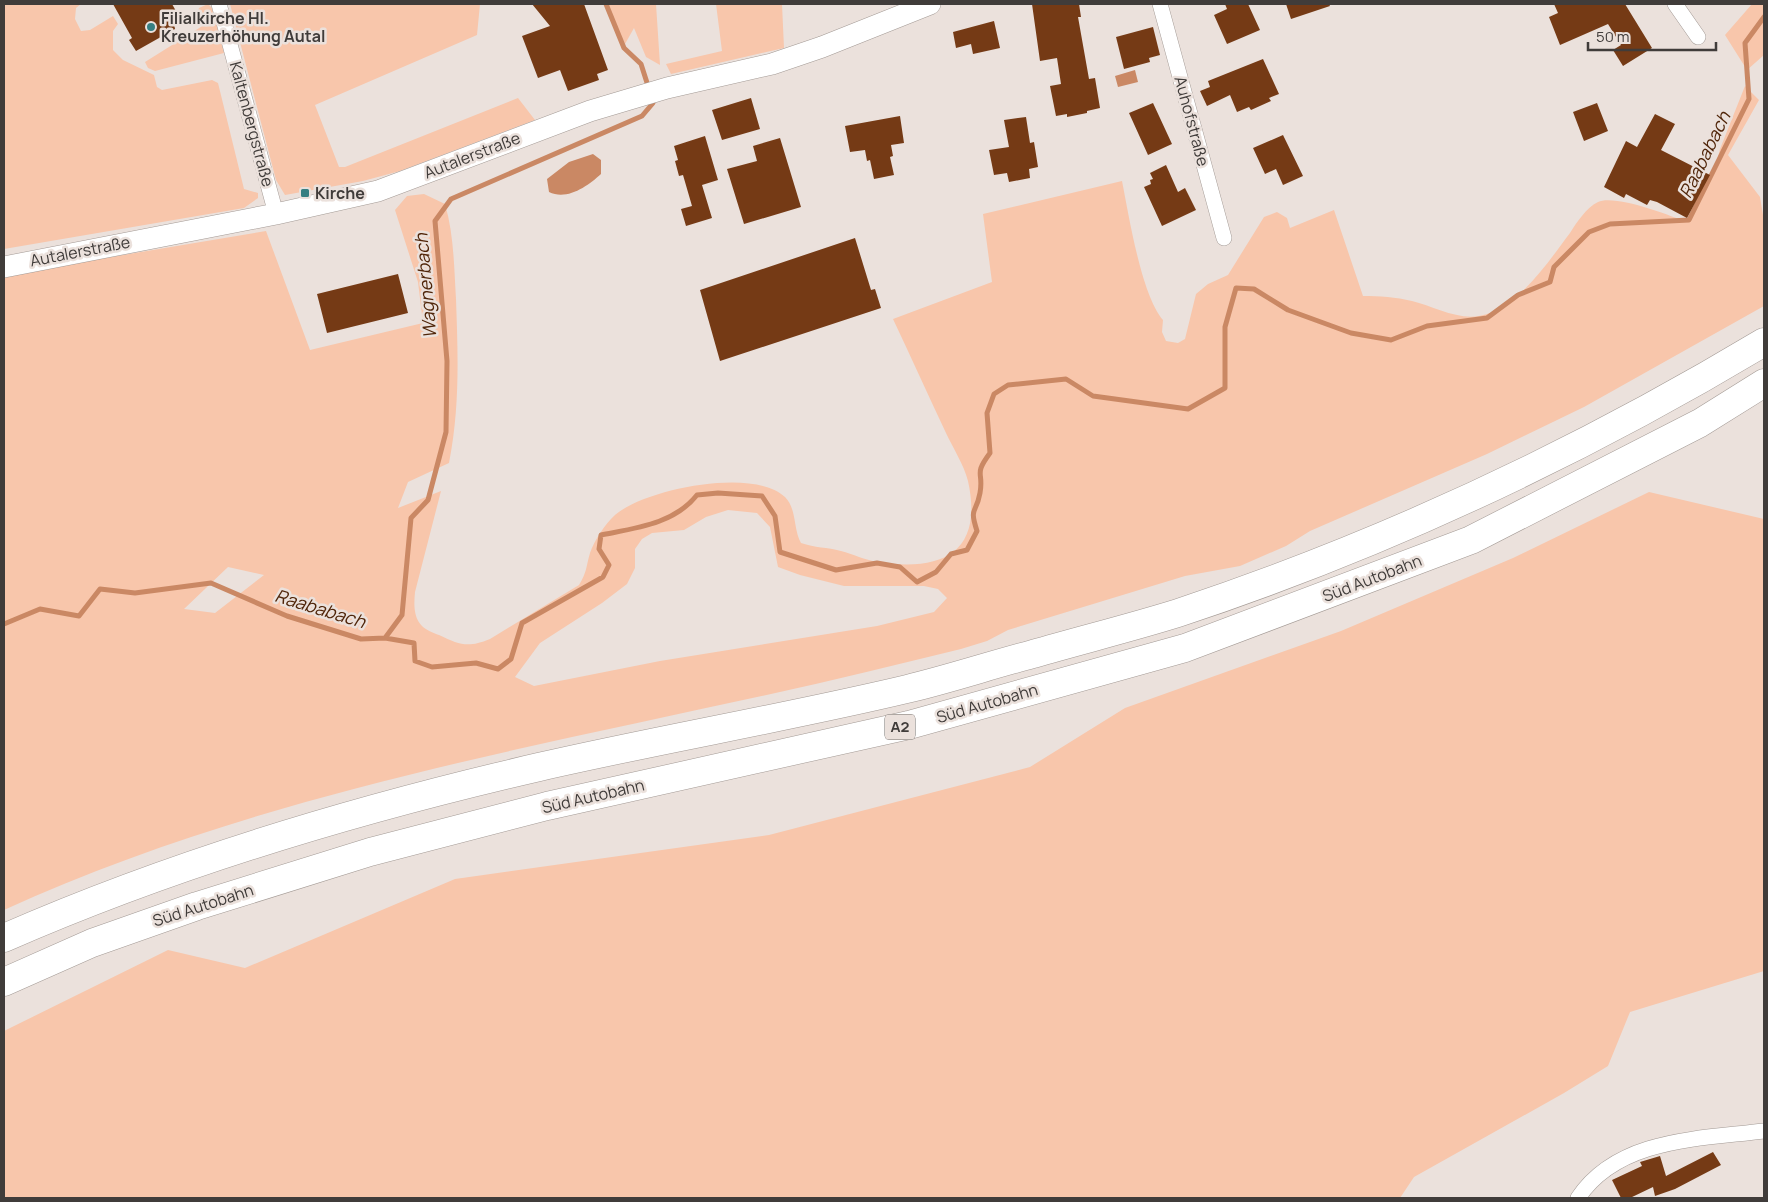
<svg xmlns="http://www.w3.org/2000/svg" width="1768" height="1202" font-family="Manrope,sans-serif">
<rect width="100%" height="100%" fill="#ebe1dc"/>
<!-- green -->
<path fill="#f8c6ab" fill-rule="evenodd" d="M 4,4 L 81,4 L 76,8 L 75,19 L 81,31 L 90,30 L 113,16 L 118,24 L 113,31 L 113,50 L 123,60 L 154,75 L 157,87 L 162,90 L 212,80 L 218,83 L 244,189 L 258,193 L 258,198 L 244,208 L 4,249 Z
M 208,4 L 212,8 L 224,53 L 155,71 L 148,68 L 145,62 L 204,25 L 197,14 L 199,8 Z
M 230,4 L 480,4 L 477,35 L 315,105 L 339,167 L 345,167 L 518,98 L 535,120 L 400,171 L 363,181 L 285,195 L 276,180 Z
M 605,4 L 656,4 L 660,65 L 646,57 L 634,28 L 625,44 Z
M 716,4 L 782,4 L 784,48 L 671,74 L 666,64 L 722,51 Z
M 1752,4 L 1764,4 L 1764,55 L 1747,70 L 1725,35 Z
M 1745,86 L 1759,100 L 1728,155 L 1760,197 L 1764,221 L 1764,306 L 1584,407 L 1487,454 L 1310,531 L 1286,546 L 1240,566 L 1185,576 L 1008,630 L 987,641 L 961,649 C 898,664 835,680 771,694 C 512,751 247,799 4,910 L 4,275 L 266,231 L 310,350 L 423,323 L 418,282 L 395,210 L 407,196 L 424,194 L 445,204 C 454,235 454,267 456,299 C 458,355 460,408 449,463 L 408,482 L 398,508 L 441,491 L 415,592 C 414,603 413,617 422,626 C 426,630 433,633 439,635 C 460,645 468,648 490,639 L 579,585 C 587,572 586,567 590,553 C 594,541 605,524 615,515 C 645,489 754,467 785,497 C 797,509 793,529 801,543 C 815,548 827,547 841,551 C 853,554 865,560 877,562 C 941,572 984,554 968,481 C 964,465 953,448 946,433 C 928,395 911,357 893,319 L 992,282 L 983,214 L 1122,181 C 1129,216 1141,294 1163,320 L 1162,332 L 1166,341 L 1178,343 L 1185,339 L 1196,294 L 1208,284 L 1228,275 L 1264,217 L 1277,212 L 1287,218 L 1290,228 L 1334,210 L 1363,296 C 1379,296 1396,297 1412,301 C 1433,306 1457,320 1479,316 C 1517,310 1548,262 1570,233 C 1577,222 1586,208 1598,202 C 1614,194 1670,215 1686,222 L 1713,176 L 1720,149 ZM 728,510 L 757,513 L 770,527 L 778,567 L 800,575 L 844,586 L 924,586 L 938,589 L 947,598 L 934,612 L 877,626 L 660,661 L 534,686 L 515,677 L 540,643 L 602,603 L 627,584 L 635,568 L 635,549 L 642,539 L 652,533 L 684,530 L 706,517 ZM 228,567 L 264,575 L 215,613 L 184,609 Z
M 1649,492 L 1764,519 L 1764,971 L 1630,1012 L 1608,1066 L 1564,1093 L 1414,1177 L 1400,1198 L 4,1198 L 4,1031 L 168,950 L 245,968 L 455,879 L 769,835 L 1030,767 L 1125,708 L 1341,631 L 1513,558 Z"/>
<!-- water -->
<path fill="#ca8864" d="M 1135,70 L 1138,82 L 1118,87 L 1115,76 Z
M 593,154 L 601,160 L 601,174 C 588,186 567,201 549,192 L 547,179 L 569,162 Z"/>
<g fill="none" stroke-linecap="round" stroke-linejoin="round">
<!-- stream -->
<path stroke="#ca8864" stroke-width="5" d="M 606,4 L 624,48 L 641,64 L 649,89
M 4,624 L 40,609 L 79,616 L 100,589 L 135,593 L 211,583 L 287,616 L 361,639 L 385,638 L 414,643 L 415,661 L 432,667 L 476,663 L 498,669 L 511,659 L 522,623 L 603,577 L 609,565 L 599,549 L 601,535 C 636,528 674,524 697,495 L 718,493 L 762,496 L 775,516 L 780,552 L 836,570 L 877,563 L 900,567 L 917,582 L 936,572 L 951,554 L 967,550 L 977,531 C 969,506 976,515 980,493 C 984,471 973,476 990,453 L 987,413 L 994,394 L 1008,385 L 1066,379 L 1093,396 L 1188,409 L 1225,388 L 1225,327 L 1236,288 L 1254,289 L 1288,310 L 1351,333 L 1391,340 L 1427,326 L 1487,318 L 1518,295 L 1550,282 L 1554,267 L 1589,232 L 1610,224 L 1689,220 L 1749,99 L 1745,43 L 1764,17
M 385,638 L 402,615 L 411,518 L 428,500 L 446,432 L 447,361 L 435,221 L 451,199 L 642,116 L 653,103 L 652,99"/>
</g>
<!-- building -->
<path fill="#753a15" d="M 113,4 L 172,4 L 181,20 L 174,24 L 175,29 L 136,51 L 129,40 L 132,38 Z
M 532,4 L 584,4 L 608,70 L 597,74 L 599,80 L 568,91 L 560,70 L 538,78 L 522,36 L 550,26 Z
M 1032,4 L 1079,4 L 1081,17 L 1078,17 L 1089,79 L 1095,78 L 1100,108 L 1087,111 L 1087,113 L 1067,117 L 1067,114 L 1056,116 L 1050,86 L 1061,84 L 1057,58 L 1040,61 Z
M 1225,4 L 1248,4 L 1260,30 L 1227,44 L 1214,15 L 1227,9 Z
M 1286,4 L 1329,4 L 1330,6 L 1291,19 Z
M 1554,4 L 1625,4 L 1652,48 L 1623,66 L 1613,50 L 1621,45 L 1608,24 L 1560,45 L 1549,17 L 1558,13 Z
M 994,21 L 1000,48 L 973,54 L 971,44 L 956,48 L 953,32 Z
M 1153,27 L 1160,55 L 1149,58 L 1150,62 L 1124,69 L 1116,37 Z
M 1263,59 L 1279,94 L 1269,98 L 1271,101 L 1251,110 L 1249,107 L 1237,112 L 1230,95 L 1207,106 L 1200,91 L 1210,87 L 1208,81 Z
M 751,98 L 760,129 L 722,140 L 712,110 Z
M 1153,103 L 1172,144 L 1148,155 L 1129,113 Z
M 1597,103 L 1608,131 L 1584,141 L 1573,112 Z
M 1655,114 L 1675,124 L 1661,150 L 1710,175 L 1687,218 L 1657,202 L 1650,200 L 1647,205 L 1626,194 L 1624,198 L 1604,187 L 1626,141 L 1637,147 Z
M 900,116 L 904,143 L 891,145 L 893,156 L 890,157 L 894,175 L 874,179 L 870,160 L 867,161 L 865,150 L 850,152 L 845,126 Z
M 1026,117 L 1030,143 L 1034,142 L 1038,167 L 1029,169 L 1030,178 L 1009,182 L 1007,173 L 994,175 L 989,150 L 1009,147 L 1004,120 Z
M 1283,135 L 1303,176 L 1283,185 L 1276,169 L 1265,174 L 1253,148 Z
M 705,136 L 718,180 L 702,185 L 712,218 L 686,226 L 681,209 L 692,206 L 683,175 L 679,176 L 675,161 L 678,160 L 674,146 Z
M 780,138 L 801,207 L 744,224 L 727,169 L 757,161 L 753,146 Z
M 1166,165 L 1178,192 L 1185,188 L 1196,210 L 1162,226 L 1144,187 L 1151,184 L 1150,180 L 1153,179 L 1150,173 Z
M 855,238 L 871,290 L 875,289 L 881,308 L 720,361 L 700,290 Z
M 398,274 L 408,313 L 327,333 L 317,294 Z
M 1713,1152 L 1721,1165 L 1675,1189 L 1655,1196 L 1653,1187 L 1630,1198 L 1621,1198 L 1612,1180 L 1642,1166 L 1640,1162 L 1660,1156 L 1666,1176 Z"/>
<g fill="none" stroke-linecap="round" stroke-linejoin="round">
<!-- minor casing -->
<g stroke="#a39a95" stroke-width="16">
<path id="minor" d="M 219,4 L 276,214
M 1160,4 L 1224,238
M 1675,4 L 1698,37
M 1578,1198 C 1618,1138 1700,1139 1764,1131"/>
</g>
<!-- secondary casing -->
<g stroke="#a39a95" stroke-width="22">
<path id="secondary" d="M 4,267 L 276,214 L 378,191 L 590,111 L 667,88 L 772,64 L 822,47 L 930,4"/>
</g>
<!-- motorway casing -->
<g stroke="#a39a95" stroke-width="29">
<path id="motorway" d="M 4,938 C 175,863 357,809 539,767 C 661,739 785,718 907,689 C 949,679 991,665 1033,654 C 1081,640 1130,628 1178,613 C 1383,545 1579,453 1764,342
M 4,982 L 92,943 L 197,906 L 370,852 L 547,806 L 909,725 L 1185,648 L 1471,540 L 1700,423 L 1764,383"/>
</g>
<!-- minor -->
<use href="#minor" stroke="#fff" stroke-width="15"/>
<!-- secondary -->
<use href="#secondary" stroke="#fff" stroke-width="21"/>
<!-- motorway -->
<use href="#motorway" stroke="#fff" stroke-width="28"/>
</g>
<!-- markers -->
<g fill="#367f82" stroke="#ebe1dc" stroke-width="2">
<circle cx="151" cy="27" r="5"/>
<rect x="300" y="188" width="10" height="10" rx="2.5"/>
</g>
<g text-anchor="middle" stroke-width="5" stroke-linejoin="round" paint-order="stroke">
<!-- shield labels -->
<rect fill="#ebe1dc" stroke="#736e6b" stroke-width="1" x="885" y="714.5" width="30" height="25" rx="4"/>
<g font-size="15" font-weight="bold" fill="#403c3a">
<text x="900" y="732">A2</text>
</g>
<!-- poi labels -->
<g font-size="16" font-weight="bold" fill="#403c3a" stroke="#ebe1dc" text-anchor="start">
<text x="161" y="24">Filialkirche Hl.<tspan x="161" dy="18">Kreuzerhöhung Autal</tspan></text>
<text x="315" y="199">Kirche</text>
</g>
<!-- street labels -->
<g font-size="16" fill="#403c3a" stroke="#ebe1dc">
<text transform="translate(1192 121) rotate(75)" y="6">Auhofstraße</text>
<text transform="translate(252 124) rotate(75)" y="6">Kaltenbergstraße</text>
<text transform="translate(472 155) rotate(-21)" y="6">Autalerstraße</text>
<text transform="translate(80 251) rotate(-11)" y="6">Autalerstraße</text>
<text transform="translate(1372 578) rotate(-21)" y="6">Süd Autobahn</text>
<text transform="translate(987 703) rotate(-16)" y="6">Süd Autobahn</text>
<text transform="translate(593 796) rotate(-13)" y="6">Süd Autobahn</text>
<text transform="translate(203 905) rotate(-18)" y="6">Süd Autobahn</text>
</g>
<!-- water labels -->
<g font-size="18" font-style="italic" fill="#502509" stroke="#ebe1dc">
<text transform="translate(1705 155) rotate(-64)" y="6">Raababach</text>
<text transform="translate(426 286) rotate(-95)" y="6">Wagnerbach</text>
<text transform="translate(320 609) rotate(17)" y="6">Raababach</text>
</g>
</g>
<!-- border -->
<rect width="1768" height="1202" fill="none" stroke="#403c3a" stroke-width="10"/>
<!-- scale -->
<path d="M1588 42v8h128v-8" fill="none" stroke="#403c3a" stroke-width="2.5"/>
<text x="1596" y="42" font-size="15" fill="#403c3a" stroke="#ebe1dc" stroke-width="4" paint-order="stroke">50 m</text>
</svg>
